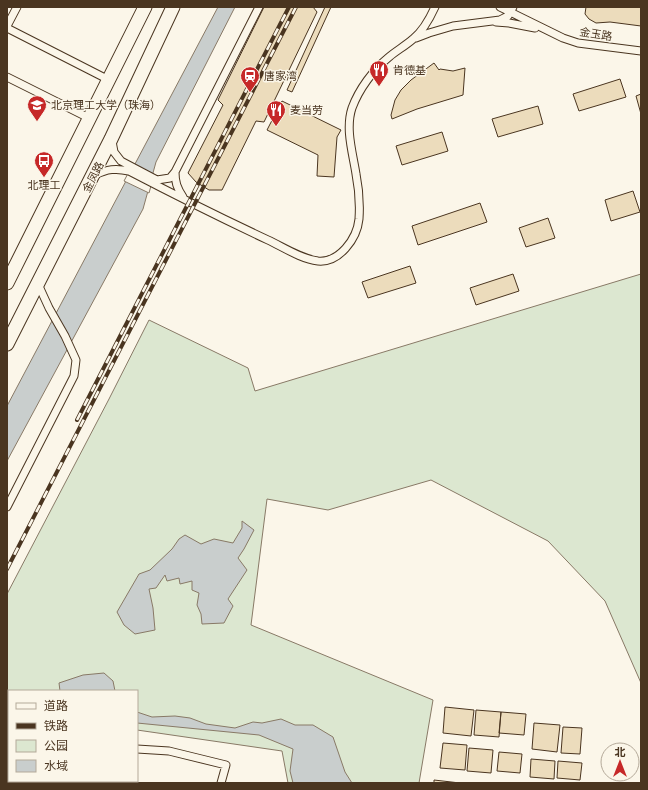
<svg xmlns="http://www.w3.org/2000/svg" width="648" height="790" font-family="'Sofia Sans Condensed','Noto Sans SC',sans-serif">
<rect width="100%" height="100%" fill="#fbf6e9"/>
<!-- green -->
<path fill="#dce7d0" stroke="#887966" d="M 641,274 L 641,683 L 605,601 L 548,541 L 431,480 L 328,510 L 267,499 L 251,625 L 433,700 L 419,783 L 288,783 L 282,751 L 137,730 L 137,691 L 9,691 L 9,745 L 7,746 L 7,594 L 109,399 L 149,320 L 248,368 L 255,391 Z"/>
<!-- water -->
<path fill="#c9cecd" stroke="#887966" d="M 218,7 L 235,7 L 156,162 L 143,209 L 7,461 L 7,406 Z
M 242,521 L 254,530 L 244,549 L 238,558 L 247,570 L 228,599 L 233,606 L 224,623 L 202,624 L 201,614 L 197,605 L 199,593 L 192,590 L 192,581 L 180,584 L 179,578 L 167,581 L 165,575 L 156,588 L 149,589 L 153,608 L 155,630 L 135,634 L 124,625 L 117,612 L 139,574 L 150,570 L 172,549 L 179,539 L 185,535 L 201,544 L 214,539 L 233,543 L 242,528 Z
M 104,673 L 113,681 L 115,691 L 60,691 L 59,683 L 83,675 Z
M 137,712 L 152,717 L 175,716 L 190,718 L 206,724 L 235,728 L 253,722 L 262,723 L 281,719 L 295,725 L 313,725 L 333,737 L 345,772 L 352,783 L 293,783 L 290,771 L 293,749 L 259,735 L 137,723 Z"/>
<!-- pier -->
<path fill="#fbf6e9" stroke="#887966" d="M 133,164 L 154,175 L 149,193 L 124,181 Z"/>
<!-- building -->
<path fill="#ecdcbc" stroke="#4a3520" d="M 264,7 L 313,7 L 317,12 L 264,122 L 256,121 L 222,190 L 209,190 L 196,182 L 188,173 L 223,105 L 218,100 Z
M 325,7 L 331,7 L 292,92 L 287,90 Z
M 586,7 L 641,7 L 641,26 L 610,22 L 596,23 L 589,19 L 585,14 Z
M 434,63 L 439,70 L 440,69 L 453,71 L 465,68 L 463,95 L 417,109 L 392,119 L 391,115 L 395,100 L 401,90 L 411,80 Z
M 620,79 L 626,97 L 579,111 L 573,94 Z
M 641,94 L 641,114 L 636,96 Z
M 282,101 L 341,130 L 337,137 L 334,177 L 317,176 L 318,155 L 267,130 Z
M 538,106 L 543,124 L 498,137 L 492,119 Z
M 442,132 L 448,151 L 402,165 L 396,146 Z
M 633,191 L 640,212 L 611,221 L 605,200 Z
M 480,203 L 487,222 L 418,245 L 412,226 Z
M 548,218 L 555,238 L 526,247 L 519,228 Z
M 410,266 L 416,283 L 368,298 L 362,282 Z
M 513,274 L 519,291 L 476,305 L 470,288 Z
M 445,707 L 474,710 L 471,736 L 443,733 Z
M 476,710 L 501,712 L 499,737 L 474,735 Z
M 501,712 L 526,714 L 524,735 L 499,733 Z
M 534,723 L 560,725 L 557,752 L 532,749 Z
M 563,727 L 582,728 L 580,754 L 561,753 Z
M 443,743 L 467,745 L 465,770 L 440,768 Z
M 469,748 L 493,750 L 491,773 L 467,771 Z
M 499,752 L 522,754 L 520,773 L 497,771 Z
M 531,759 L 555,761 L 554,779 L 530,777 Z
M 558,761 L 582,763 L 580,780 L 557,778 Z
M 434,780 L 460,783 L 434,783 Z"/>
<g fill="none" stroke-linecap="round" stroke-linejoin="round">
<!-- street casing -->
<g stroke="#4a3520" stroke-width="9">
<path id="street" d="M 500,7 L 563,38 L 578,43 L 641,51
M 496,22 L 509,23 L 535,28
M 7,26 L 17,7
M 7,28 L 109,80
M 416,38 L 429,33 L 453,26 L 500,20 L 508,16 L 513,7
M 7,77 L 89,118
M 112,141 L 114,152 L 121,161 L 157,180 L 170,178 L 175,172
M 95,175 C 107,169 116,168 129,171 C 175,195 221,218 268,240 C 283,247 301,259 318,261 C 339,263 357,239 359,219 C 360,204 359,189 356,174 C 353,154 345,129 352,108 C 359,89 373,70 389,57 C 396,51 405,46 413,39 C 423,31 430,18 435,7
M 183,197 C 177,188 175,182 175,172 L 259,7
M 7,507 L 74,376 L 76,360 L 65,336 L 49,308 L 38,284
M 137,749 L 169,751 L 226,765 L 221,783
M 7,762 L 9,761"/>
</g>
<!-- highway casing -->
<g stroke="#4a3520" stroke-width="15">
<path id="highway" d="M 7,283 L 145,7
M 7,344 L 111,139 L 173,7"/>
</g>
<!-- street -->
<use href="#street" stroke="#fbf6e9" stroke-width="7"/>
<!-- highway -->
<use href="#highway" stroke="#fbf6e9" stroke-width="13"/>
<!-- rail casing -->
<g stroke="#4a3520" stroke-width="4">
<path id="rail" d="M 77,420 L 289,7
M 7,569 L 296,7"/>
</g>
<!-- rail -->
<use href="#rail" stroke="#fbf6e9" stroke-width="2.5" stroke-dasharray="8" stroke-linecap="butt"/>
</g>
<!-- icons -->
<defs>
<g id="restaurant-pin" transform="scale(1)"><path d="M0 17L-7.5 6A9.5 9.5 0 1 1 7.5 6Z" fill="#c62828" stroke="#fbf6e9"/><path d="M-5-6h1v4h1v-4h1v4h1v-4h1v5L-1.5 .5V6h-2V.5L-5-1ZM5-6V6H3V1.5H1.5Q1.5-4 5-6Z" fill="#fff"/></g>
<g id="station-pin" transform="scale(1)"><path d="M0 17L-7.5 6A9.5 9.5 0 1 1 7.5 6Z" fill="#c62828" stroke="#fbf6e9"/><path d="M-3-6H3Q5-6 5-4V2Q5 4 3 4L4.5 6H3L1.5 4h-3L-3 6H-4.5L-3 4Q-5 4-5 2V-4Q-5-6-3-6ZM-3.5-4v3h7v-3ZM-3.5 1v1.5H-2V1ZM2 1v1.5H3.5V1Z" fill="#fff"/></g>
<g id="university-pin" transform="scale(1)"><path d="M0 17L-7.5 6A9.5 9.5 0 1 1 7.5 6Z" fill="#c62828" stroke="#fbf6e9"/><path d="M0-5L7-2L0 1L-7-2ZM-4 1L0 2.5L4 1V4Q0 6-4 4Z" fill="#fff"/></g>
<g id="bus-pin" transform="scale(1)"><path d="M0 17L-7.5 6A9.5 9.5 0 1 1 7.5 6Z" fill="#c62828" stroke="#fbf6e9"/><path d="M-5-6H5V4H4V6H2V4H-2V6H-4V4H-5ZM-3.5-4V0h7V-4ZM-3.5 1.2v1.5H-2V1.2ZM2 1.2v1.5H3.5V1.2Z" fill="#fff"/></g>
</defs>
<g fill-rule="evenodd">
<use href="#restaurant-pin" x="379" y="70"/>
<use href="#station-pin" x="250" y="76"/>
<use href="#university-pin" x="37" y="105"/>
<use href="#restaurant-pin" x="276" y="110"/>
<use href="#bus-pin" x="44" y="161"/>
</g>
<g text-anchor="middle" stroke-width="3" stroke-linejoin="round" paint-order="stroke">
<!-- street labels -->
<g font-size="11" fill="#4a3520" stroke="#fbf6e9">
<text transform="translate(596 34) rotate(9)" y="4">金玉路</text>
<text transform="translate(93 177) rotate(-63)" y="4">金凤路</text>
</g>
<!-- poi labels -->
<g font-size="11" fill="#4a3520" stroke="#fbf6e9" text-anchor="start">
<text x="393" y="74">肯德基</text>
<text x="264" y="80">唐家湾</text>
<text x="51" y="109">北京理工大学（珠海）</text>
<text x="290" y="114">麦当劳</text>
<text x="44" y="189" text-anchor="middle">北理工</text>
</g>
</g>
<!-- border -->
<rect width="648" height="790" fill="none" stroke="#4a3520" stroke-width="16"/>
<!-- legend -->
<rect x="8" y="690" width="130" height="92" fill="#fbf6e9" stroke="#b4a999"/>
<rect x="16" y="703" width="20" height="6" fill="#fbf6e9" stroke="#b4a999"/>
<text x="44" y="710" font-size="12" fill="#4a3520">道路</text>
<rect x="16" y="723" width="20" height="6" fill="#4a3520" stroke="#b4a999"/>
<text x="44" y="730" font-size="12" fill="#4a3520">铁路</text>
<rect x="16" y="740" width="20" height="12" fill="#dce7d0" stroke="#b4a999"/>
<text x="44" y="750" font-size="12" fill="#4a3520">公园</text>
<rect x="16" y="760" width="20" height="12" fill="#c9cecd" stroke="#b4a999"/>
<text x="44" y="770" font-size="12" fill="#4a3520">水域</text>
<!-- north arrow -->
<g transform="translate(620 762)"><circle r="19" fill="#fbf6e9" stroke="#b4a999"/>
<path d="M0-3L7 15L0 10L-7 15Z" fill="#c62828"/>
<text y="-6" font-size="11" font-weight="bold" text-anchor="middle" fill="#4a3520">北</text>
</g>
</svg>
